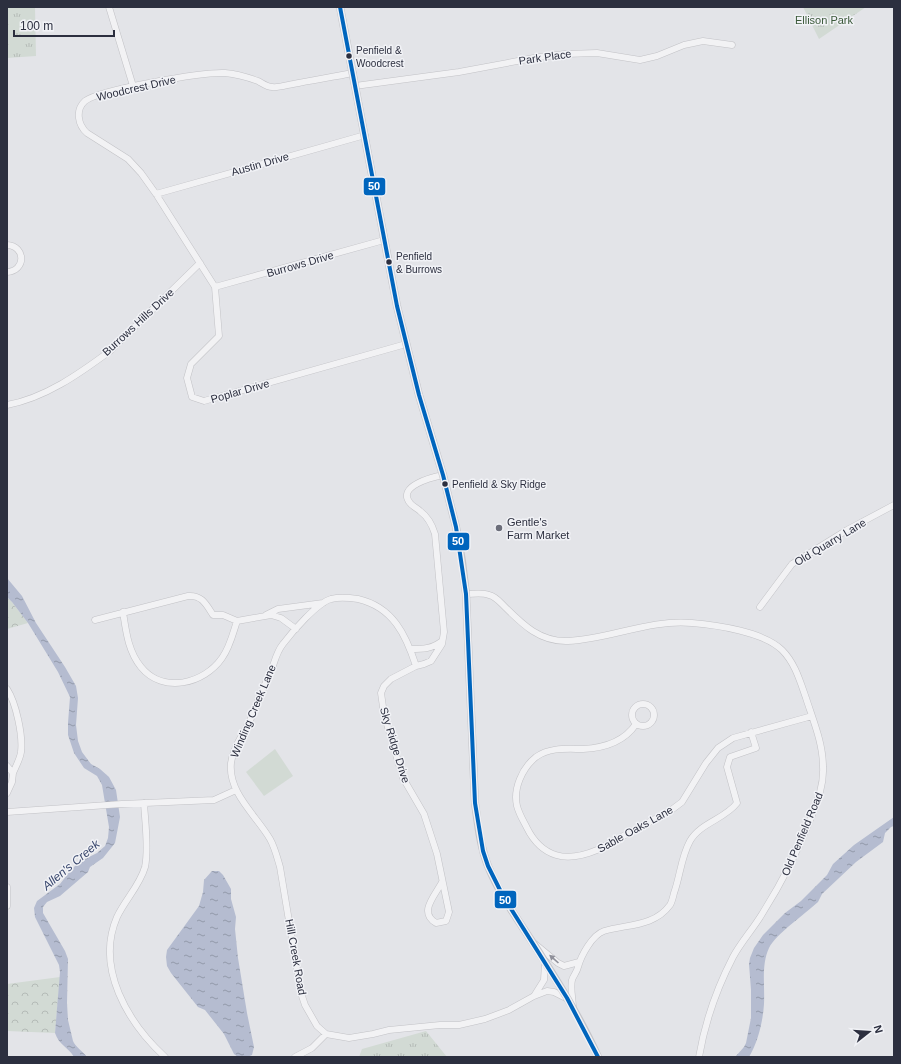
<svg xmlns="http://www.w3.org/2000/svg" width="901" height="1064" font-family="Helvetica,sans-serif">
<defs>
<pattern id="forest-crowns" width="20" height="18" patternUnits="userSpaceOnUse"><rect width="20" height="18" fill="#d2dad4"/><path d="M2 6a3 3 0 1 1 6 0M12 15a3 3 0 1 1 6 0" fill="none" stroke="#b4bbb7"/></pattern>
<pattern id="park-tufts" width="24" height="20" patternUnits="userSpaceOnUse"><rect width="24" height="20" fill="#d2dad4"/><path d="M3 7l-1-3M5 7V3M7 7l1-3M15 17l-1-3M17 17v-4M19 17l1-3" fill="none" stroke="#b4bbb7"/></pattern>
<pattern id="water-ripples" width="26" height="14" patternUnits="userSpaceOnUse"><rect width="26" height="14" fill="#b5bcd0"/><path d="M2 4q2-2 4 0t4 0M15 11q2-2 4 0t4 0" fill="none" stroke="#9399aa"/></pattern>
</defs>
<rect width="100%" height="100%" fill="#e3e4e8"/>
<!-- forest -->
<path fill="url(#forest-crowns)" d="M 7,597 L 12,602 L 28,623 L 7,629 Z
M 60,977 L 55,1033 L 7,1031 L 7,984 Z"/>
<!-- park -->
<path fill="url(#park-tufts)" d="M 7,7 L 35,7 L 36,56 L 7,58 Z
M 803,7 L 866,7 L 819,39 Z
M 426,1031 L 447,1057 L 359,1057 L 362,1049 Z"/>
<!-- garden -->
<path fill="#d2dad4" d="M 275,749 L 293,776 L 264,796 L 246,772 Z"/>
<!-- water -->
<path fill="url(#water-ripples)" d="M 7,578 L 22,596 L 36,623 L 65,667 L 76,686 L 78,698 L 76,725 L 78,741 L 82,752 L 91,764 L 100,769 L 109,777 L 116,790 L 120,817 L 115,843 L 103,858 L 90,867 L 88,872 L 60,896 L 47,902 L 43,907 L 43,913 L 65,951 L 68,959 L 67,1003 L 68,1020 L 73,1041 C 75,1046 83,1052 87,1057 L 74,1057 C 68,1047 59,1045 55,1033 L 60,972 L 59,965 L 35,917 L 34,908 L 37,901 L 60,884 L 71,870 L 79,862 L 97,853 L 105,846 L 108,838 L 109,827 L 102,785 L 97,776 L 84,768 L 74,753 L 68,735 L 68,723 L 70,697 L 58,672 L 28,623 L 12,602 L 7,597 Z
M 894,817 L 894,826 L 891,827 L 885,833 L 883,842 L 856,862 L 822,894 L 818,902 C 805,914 776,934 769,948 C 761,965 765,986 764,1004 C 763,1021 758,1042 749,1057 L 733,1057 L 736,1056 L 744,1047 L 746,1043 L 751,1018 L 751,990 L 749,964 L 750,958 L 754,948 L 763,935 L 785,913 L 801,901 L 827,875 L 833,864 L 854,845 Z
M 212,871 L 219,871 L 223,875 L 231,889 L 231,899 L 236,917 L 235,929 L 238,958 L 247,1013 L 254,1047 L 252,1055 L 247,1057 L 238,1057 L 234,1054 L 224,1034 L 205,1010 L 198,1007 L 171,973 L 167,966 L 166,957 L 167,950 L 199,906 L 203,892 L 204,880 Z"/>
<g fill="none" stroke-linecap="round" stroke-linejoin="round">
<!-- street casing -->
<g stroke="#c2c2c6" stroke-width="7">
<path id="street" d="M 109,7 L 133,86
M 353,73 C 333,77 313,80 293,84 C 287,85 278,88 272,87 C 267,87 262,83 258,81 C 247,77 237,74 225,73 C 203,72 101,89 85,101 C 75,110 78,125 87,133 L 128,159 L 141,173 L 156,194 L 215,287 L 219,336 L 191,364 L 187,378 L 192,397 L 204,401 L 406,344
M 355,86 L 459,72 L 539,57 L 565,54 L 597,53 L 640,60 L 657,56 L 684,45 L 703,41 L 732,45
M 156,194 L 365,135
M 7,245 C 26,246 26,271 7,272
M 215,287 L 384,240
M 7,405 C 45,398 79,374 110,351 L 200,263
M 466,594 C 473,594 482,592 489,595 C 495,596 500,602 504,606 C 523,625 540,642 568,641 C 610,639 650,619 692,623 C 717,625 764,632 782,650 C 795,663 800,681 806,698 C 813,720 823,743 823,767 C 824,786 817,802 810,820 C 797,853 781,884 762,914 C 753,929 741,942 733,957 C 717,988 705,1022 699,1057
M 760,607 L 792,564 L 847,530 L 894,505
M 123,612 C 126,631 128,651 141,667 C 163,694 204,684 222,658 C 230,647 233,633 237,621
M 266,615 L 278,609 L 323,603
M 95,620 L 188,596 C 202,595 206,604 213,615 L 223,615 L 237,621 L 271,615 L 281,618 L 296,629
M 410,649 C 423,649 432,649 442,641
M 416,666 C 406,635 393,607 358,599 C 351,598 339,597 331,599 C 317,603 292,632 283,644 C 277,651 275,660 272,669 C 265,684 258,700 252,716 C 246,731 233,746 231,763 C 228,793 256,815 270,839 C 275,848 277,857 280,867 L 301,993 L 305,1005 L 317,1026 L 326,1034 L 349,1038 L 373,1034 L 389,1030 L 440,1025 L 459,1025 L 485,1019 L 509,1010 L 534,996 L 547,991 L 554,992 L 566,998
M 7,689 C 16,703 23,735 21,752 C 20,759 16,766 13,773 L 7,766
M632 715a11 11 0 1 1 22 0a11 11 0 1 1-22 0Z
M 636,724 C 624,742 604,748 583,749 C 567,749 550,747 536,757 C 522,768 513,789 517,806 C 519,814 524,822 527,828 C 533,840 543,851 556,855 C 569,859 585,855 597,850 L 670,811 L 682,802 L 706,763 L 718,748 L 733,738 L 812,716
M 7,793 L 12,782 L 13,773
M 144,803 C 145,821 149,849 145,867 C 140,885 125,900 117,917 C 95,968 128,1023 165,1057
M 7,812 L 122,804 L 214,800 L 236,790
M 442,882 C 435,896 418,912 436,923 L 446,921 L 449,912 L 437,854 L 424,814 L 403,778 L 384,714 L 381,693 L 384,686 L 391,679 L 416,666 L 424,664 L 431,661 L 442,644 L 444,632 L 435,534 C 432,524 428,517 420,511 C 417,508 412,506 410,503 C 396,486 433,477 443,475
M 7,887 L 7,906
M 535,944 L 558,963 L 564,966 L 579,962
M 534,996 L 544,980 L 545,963
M 573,1008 C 573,1000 570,988 572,980 C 573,976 577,972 578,967 C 581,956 592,935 604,931 C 627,924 654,927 670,905 C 672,902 673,897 674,893 C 680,877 681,857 690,841 C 700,823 725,819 737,803 L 727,767 L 730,757 L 756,748 L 751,732
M 295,1057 L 312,1048 L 326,1034"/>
</g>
<!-- street -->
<use href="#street" stroke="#f2f2f4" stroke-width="6"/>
<!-- secondary -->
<path stroke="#c4c4c8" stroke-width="8" d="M 340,7 L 397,306 L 419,395 L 443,475 L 456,527 L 462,561 L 466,594 L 475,803 C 478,824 480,846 488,866 C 500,895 516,917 533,943 C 556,979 580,1017 598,1057"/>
<!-- bus-1 casing -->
<g stroke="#f1f2f6" stroke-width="7">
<path id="bus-1" d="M 340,7 L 397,306 L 419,395 L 443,475 L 456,527 L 466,594 L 475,803 L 483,851 L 488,866 L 503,896 L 567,998 L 598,1057"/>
</g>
<!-- bus-1 -->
<use href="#bus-1" stroke="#0065bd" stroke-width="4"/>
</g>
<!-- one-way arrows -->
<defs><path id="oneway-solid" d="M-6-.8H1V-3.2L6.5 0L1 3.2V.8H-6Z"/></defs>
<use fill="#8f909a" href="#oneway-solid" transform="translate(554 959) rotate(-138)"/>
<!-- markers -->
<g fill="#2c2f3f" stroke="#f1f2f6" stroke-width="1.5">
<circle cx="349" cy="56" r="3.5"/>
<circle cx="389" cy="262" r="3.5"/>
<circle cx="445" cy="484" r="3.5"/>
</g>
<circle fill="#6c6e7a" stroke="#f1f2f6" stroke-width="1.5" cx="499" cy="528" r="4"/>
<g text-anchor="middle" stroke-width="3" stroke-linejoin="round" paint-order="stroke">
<!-- bus labels -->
<g font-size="10" fill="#2c2f3f" stroke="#f1f2f6" text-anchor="start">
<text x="356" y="54">Penfield &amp;<tspan x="356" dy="13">Woodcrest</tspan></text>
<text x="396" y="260">Penfield<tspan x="396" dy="13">&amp; Burrows</tspan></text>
<text x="452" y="488">Penfield &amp; Sky Ridge</text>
</g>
<!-- park labels -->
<g font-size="11" fill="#3b593a" stroke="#f1f2f6">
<text x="824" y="24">Ellison Park</text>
</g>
<!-- street labels -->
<g font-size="11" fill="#2c2f3f" stroke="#f1f2f6">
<text transform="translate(545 57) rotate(-8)" y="4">Park Place</text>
<text transform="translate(136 88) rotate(-13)" y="4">Woodcrest Drive</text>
<text transform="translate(260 164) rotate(-16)" y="4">Austin Drive</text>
<text transform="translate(300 264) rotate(-16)" y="4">Burrows Drive</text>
<text transform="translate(138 322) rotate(-43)" y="4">Burrows Hills Drive</text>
<text transform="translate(240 391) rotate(-16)" y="4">Poplar Drive</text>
<text transform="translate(830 542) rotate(-31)" y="4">Old Quarry Lane</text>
<text transform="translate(253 711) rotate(-67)" y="4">Winding Creek Lane</text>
<text transform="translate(395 745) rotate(73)" y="4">Sky Ridge Drive</text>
<text transform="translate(635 829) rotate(-29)" y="4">Sable Oaks Lane</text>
<text transform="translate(802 834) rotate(-67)" y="4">Old Penfield Road</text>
<text transform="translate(296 957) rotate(80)" y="4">Hill Creek Road</text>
</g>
<!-- poi labels -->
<g font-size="11" fill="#2c2f3f" stroke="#f1f2f6" text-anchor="start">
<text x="507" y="526">Gentle's<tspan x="507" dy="13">Farm Market</tspan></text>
</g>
<!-- water labels -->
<g font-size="12" font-style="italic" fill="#3a486e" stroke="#f1f2f6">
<text transform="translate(71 865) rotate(-40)" y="4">Allen's Creek</text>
</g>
</g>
<g stroke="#f1f2f6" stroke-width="1.5">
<rect x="363" y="177" width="23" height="19" rx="4" fill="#0065bd"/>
<rect x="447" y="532" width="23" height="19" rx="4" fill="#0065bd"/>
<rect x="494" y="890" width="23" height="19" rx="4" fill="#0065bd"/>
</g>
<g font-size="11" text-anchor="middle" font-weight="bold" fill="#fff">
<text x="374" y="190">50</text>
<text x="458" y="545">50</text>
<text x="505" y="904">50</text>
</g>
<!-- border -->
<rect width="901" height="1064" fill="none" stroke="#2c2f3f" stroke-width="16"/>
<!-- north arrow -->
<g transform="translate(869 1032) rotate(73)" stroke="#f1f2f6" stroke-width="3" paint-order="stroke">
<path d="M0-3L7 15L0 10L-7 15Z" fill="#2c2f3f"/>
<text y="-6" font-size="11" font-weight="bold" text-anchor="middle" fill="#2c2f3f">N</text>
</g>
<!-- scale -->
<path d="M14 30v6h100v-6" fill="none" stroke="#2c2f3f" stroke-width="2"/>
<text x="20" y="30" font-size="12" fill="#2c2f3f" stroke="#f1f2f6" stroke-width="3" paint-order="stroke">100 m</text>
</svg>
